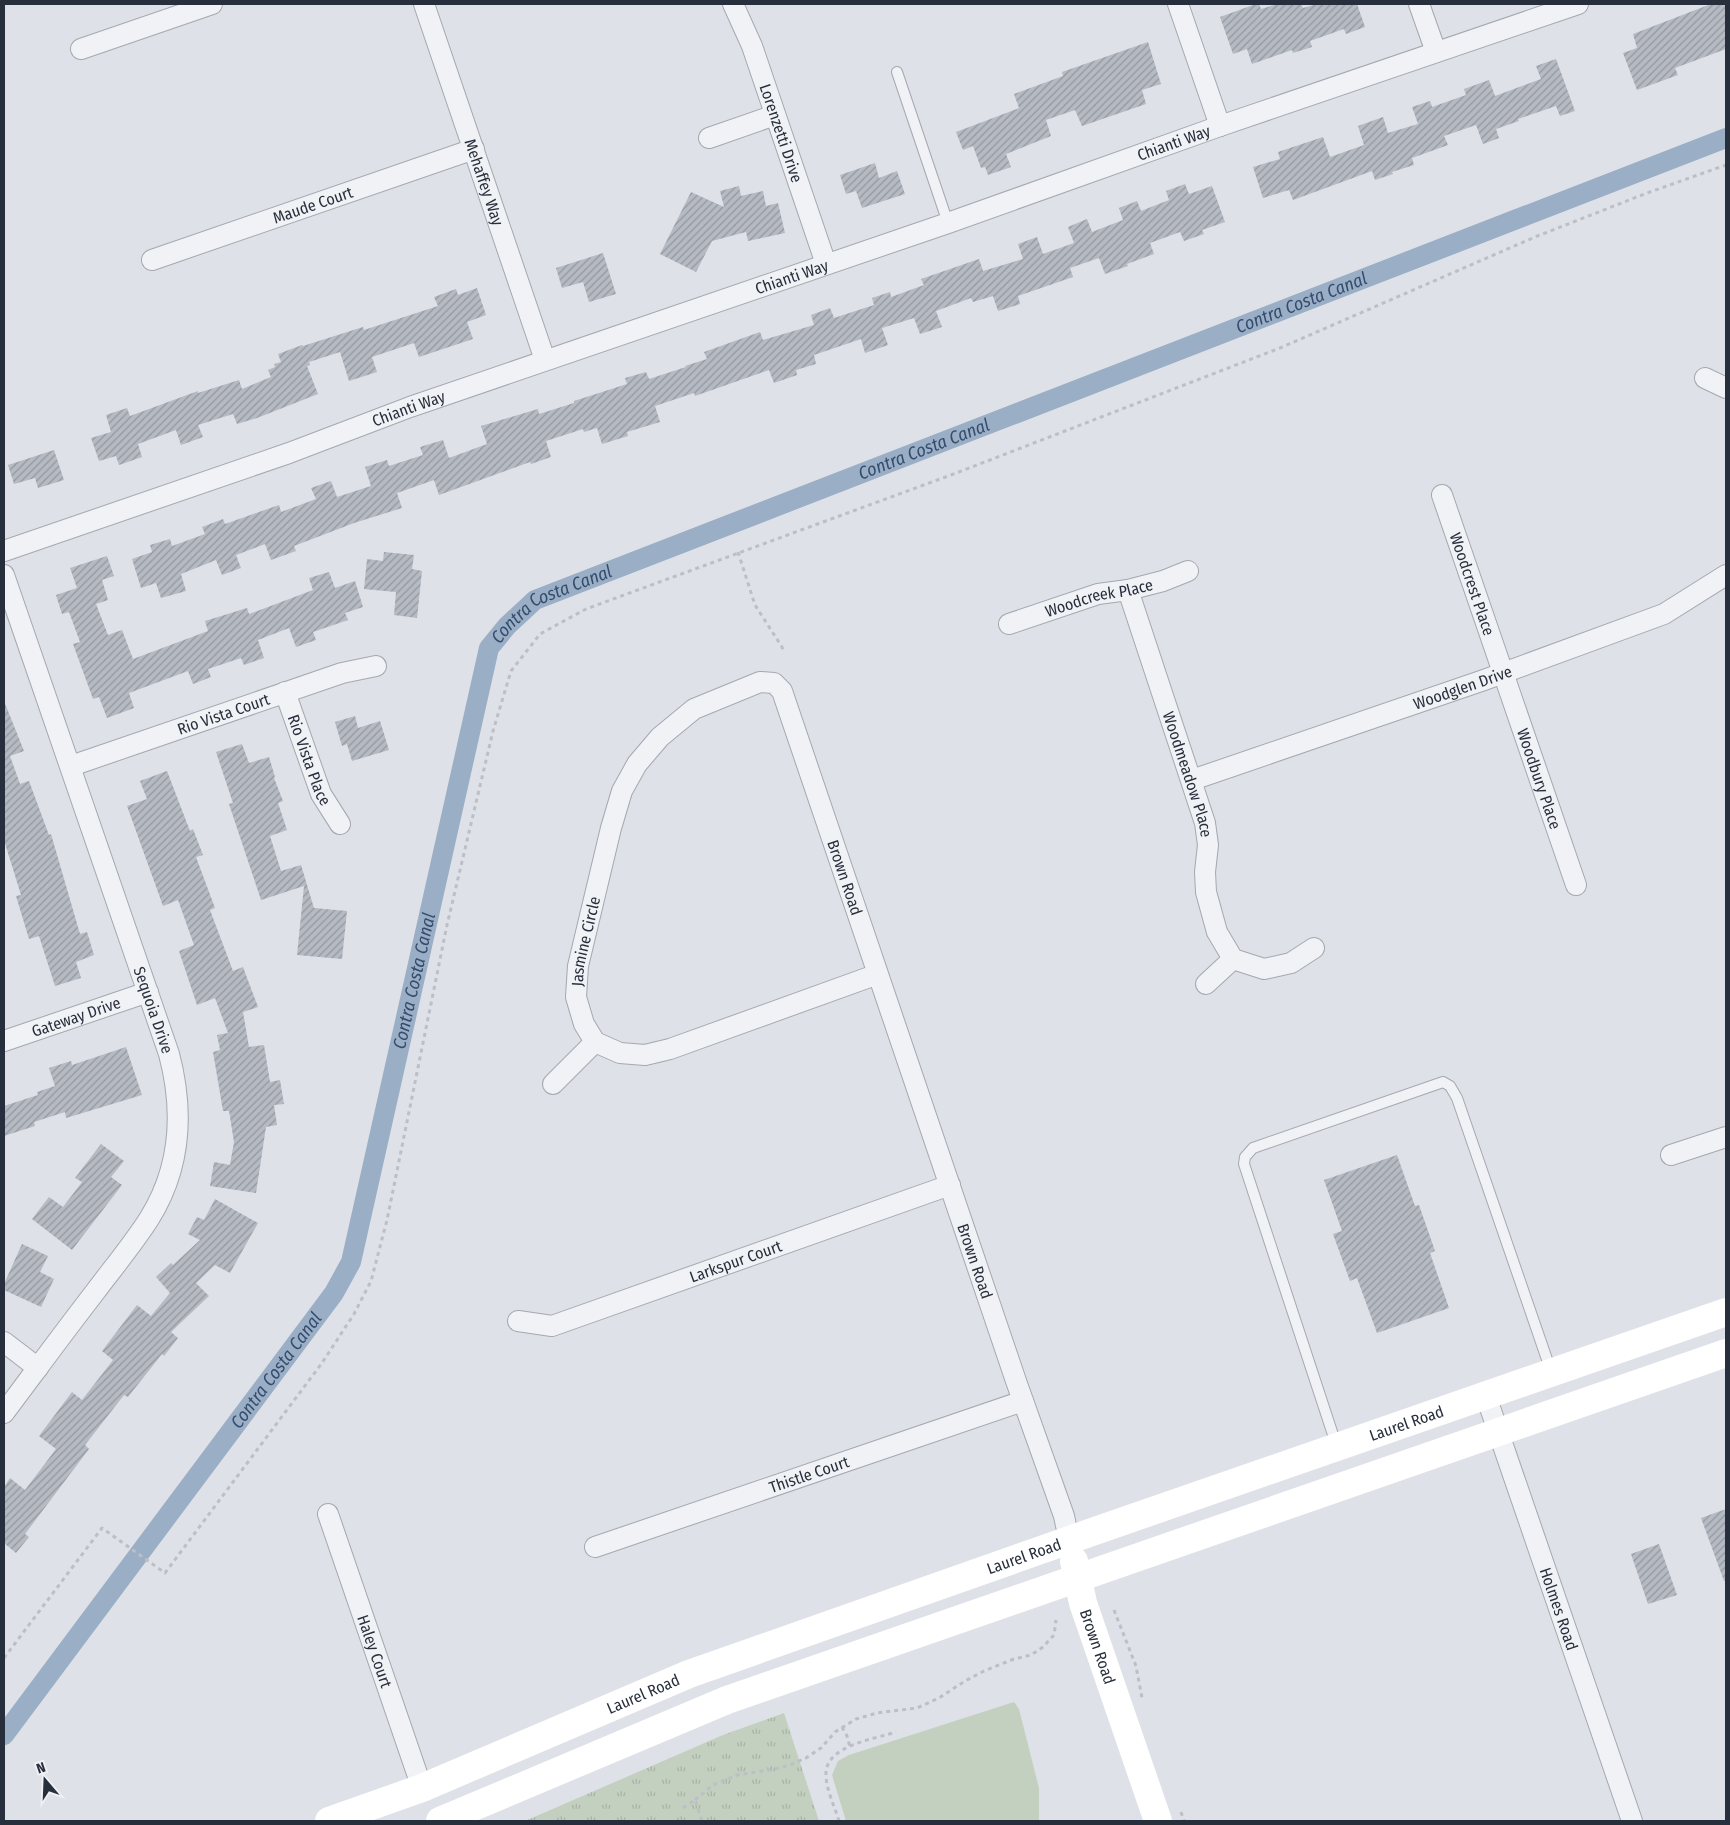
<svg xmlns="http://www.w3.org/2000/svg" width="1730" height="1825" font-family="'Fira Sans Condensed',sans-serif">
<defs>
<pattern id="grass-tufts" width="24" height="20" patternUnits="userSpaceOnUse" patternTransform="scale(1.25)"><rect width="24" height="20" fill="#c3d0bf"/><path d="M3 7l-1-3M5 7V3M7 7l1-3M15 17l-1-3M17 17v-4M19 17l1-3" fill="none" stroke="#a8b3a5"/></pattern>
<pattern id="building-hatch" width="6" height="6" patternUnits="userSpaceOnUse" patternTransform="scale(1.25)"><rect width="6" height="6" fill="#b5bac3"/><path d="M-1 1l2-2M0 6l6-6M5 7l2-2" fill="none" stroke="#9398a0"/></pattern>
</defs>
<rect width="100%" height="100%" fill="#dee1e7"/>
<!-- grass -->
<path fill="url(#grass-tufts)" d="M 784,1713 L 819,1821 L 525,1821 L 723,1735 Z"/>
<!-- pitch -->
<path fill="#c3d0bf" d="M 1014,1702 L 1019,1709 L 1039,1788 L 1039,1821 L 846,1821 L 832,1775 L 838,1761 L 849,1755 Z"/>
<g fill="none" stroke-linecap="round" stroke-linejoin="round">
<!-- canal -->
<path stroke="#9aaec5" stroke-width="20" id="s1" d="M 4,1735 L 334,1293 L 351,1262 L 489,648 L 507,626 L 535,600 L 1726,138"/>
</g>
<!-- building -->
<path fill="url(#building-hatch)" d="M 1256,4 L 1259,4 L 1261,9 L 1278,4 L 1301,4 L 1303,8 L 1317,4 L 1357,4 L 1365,27 L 1346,34 L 1344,29 L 1310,41 L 1312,47 L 1293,53 L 1292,50 L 1252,64 L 1247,49 L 1233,54 L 1220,17 Z
M 1711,4 L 1726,4 L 1726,49 L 1675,68 L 1678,75 L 1637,90 L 1623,53 L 1637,48 L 1633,34 Z
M 1148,42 L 1161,84 L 1142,90 L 1146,104 L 1082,126 L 1075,110 L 1046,120 L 1051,136 L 1006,154 L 1011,167 L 988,175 L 985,167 L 981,168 L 973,146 L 963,150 L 956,132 L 1019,108 L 1014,94 L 1063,76 L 1062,72 Z
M 1556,59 L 1575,111 L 1560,116 L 1556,106 L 1518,119 L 1519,121 L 1496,129 L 1499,138 L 1483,144 L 1476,125 L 1444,136 L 1448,145 L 1412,158 L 1414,165 L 1392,172 L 1393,174 L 1375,180 L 1372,171 L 1293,200 L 1289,190 L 1263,198 L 1253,167 L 1280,159 L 1278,152 L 1323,137 L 1330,157 L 1364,145 L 1358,126 L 1383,117 L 1388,133 L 1418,124 L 1412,107 L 1430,101 L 1432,107 L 1466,95 L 1464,89 L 1489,80 L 1495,96 L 1541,79 L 1536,66 Z
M 875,163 L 879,178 L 897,171 L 905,194 L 862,208 L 856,191 L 846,194 L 840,175 Z
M 1185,184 L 1189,194 L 1212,186 L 1225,222 L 1202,230 L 1204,234 L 1184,241 L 1180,232 L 1150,243 L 1154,254 L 1127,264 L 1128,266 L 1105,274 L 1099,258 L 1070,268 L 1073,277 L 1018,296 L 1020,304 L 998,311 L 993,296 L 973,302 L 971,298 L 936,311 L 942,327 L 920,334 L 914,318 L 882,328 L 888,345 L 865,353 L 861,339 L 814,355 L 816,364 L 796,370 L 797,375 L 774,383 L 769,370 L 695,396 L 694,393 L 655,406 L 660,422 L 627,432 L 628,436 L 602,444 L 597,428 L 584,432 L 583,429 L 546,441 L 551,457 L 531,464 L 530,462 L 439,495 L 434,480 L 397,493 L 402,508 L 354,523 L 294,546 L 296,551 L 271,560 L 265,544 L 236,555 L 241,568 L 222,575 L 216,560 L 181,574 L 186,591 L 161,598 L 156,583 L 141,588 L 132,559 L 152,552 L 150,545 L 170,539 L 172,546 L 205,534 L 202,527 L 223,519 L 225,524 L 279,505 L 281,512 L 316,499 L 311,488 L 331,481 L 337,497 L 371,486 L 365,467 L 387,460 L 389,466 L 423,455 L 420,447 L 443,440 L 449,458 L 487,444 L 481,426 L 538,409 L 539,414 L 574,403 L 574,401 L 627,384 L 625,378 L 646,372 L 649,379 L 686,367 L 685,366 L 707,359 L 704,352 L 760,332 L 763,340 L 814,325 L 811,315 L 830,308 L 834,318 L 874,305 L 872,298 L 890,292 L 891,297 L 924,285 L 921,279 L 979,259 L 983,271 L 1023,259 L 1018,244 L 1037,237 L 1043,254 L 1074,243 L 1068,227 L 1087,219 L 1092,232 L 1123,220 L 1119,208 L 1137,201 L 1141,211 L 1169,200 L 1166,191 Z
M 739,186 L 741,196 L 763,191 L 766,206 L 778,203 L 785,233 L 748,241 L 746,232 L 712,241 L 696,272 L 660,254 L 691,192 L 724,207 L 720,191 Z
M 603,253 L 616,294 L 589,302 L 583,282 L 562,288 L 556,268 Z
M 477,288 L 486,315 L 467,322 L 473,339 L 419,357 L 414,343 L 372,357 L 377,372 L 349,381 L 340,352 L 309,362 L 310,365 L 307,366 L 318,394 L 257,418 L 237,424 L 233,414 L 198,425 L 203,437 L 181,445 L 176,430 L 138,444 L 142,457 L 119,465 L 116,456 L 99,461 L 91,438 L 111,432 L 106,415 L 127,408 L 130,416 L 198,391 L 198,393 L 239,380 L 242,389 L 271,377 L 268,370 L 275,367 L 274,364 L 281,362 L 278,354 L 302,345 L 303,346 L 363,327 L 364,330 L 438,306 L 434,297 L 456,289 L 458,295 Z
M 54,450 L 64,480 L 38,488 L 35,478 L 14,484 L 8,465 Z
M 384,552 L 414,555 L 412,569 L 422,571 L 417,618 L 394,615 L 396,592 L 364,589 L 367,559 L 383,561 Z
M 107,556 L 114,576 L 102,580 L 108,600 L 96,604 L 108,635 L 122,630 L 133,659 L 208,631 L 205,621 L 247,608 L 249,614 L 313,590 L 309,578 L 329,572 L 335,588 L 355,581 L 363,607 L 345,613 L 348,620 L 313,632 L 316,640 L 296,647 L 289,628 L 258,640 L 264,658 L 244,665 L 241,658 L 208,669 L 211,677 L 193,684 L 188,671 L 129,693 L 134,708 L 107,718 L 99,697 L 93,699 L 73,644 L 80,642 L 69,612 L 62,614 L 56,595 L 77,588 L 70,568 Z
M 4,701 L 24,751 L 10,756 L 20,784 L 29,781 L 49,835 L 51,834 L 80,934 L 87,932 L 94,955 L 76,962 L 81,978 L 55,986 L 39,936 L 29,939 L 16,896 L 21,895 L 4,840 Z
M 355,716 L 358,728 L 380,721 L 389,750 L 352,761 L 347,744 L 342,746 L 335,722 Z
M 242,744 L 249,763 L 269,757 L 275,777 L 274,778 L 283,801 L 278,803 L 287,830 L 270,836 L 281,871 L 301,865 L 314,908 L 347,911 L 342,959 L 297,955 L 304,886 L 261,900 L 229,804 L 233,803 L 216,752 Z
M 167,771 L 190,831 L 193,829 L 203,855 L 196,857 L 215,908 L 210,910 L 233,971 L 243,967 L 258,1007 L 243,1012 L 249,1047 L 264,1045 L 270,1082 L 280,1080 L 284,1104 L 274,1105 L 277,1125 L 266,1127 L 256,1193 L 210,1186 L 214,1162 L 230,1165 L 234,1142 L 229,1111 L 223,1111 L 213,1052 L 220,1050 L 217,1035 L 228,1033 L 215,998 L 197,1005 L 179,951 L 194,945 L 178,900 L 163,906 L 127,806 L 147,799 L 140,781 Z
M 126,1047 L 142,1095 L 66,1118 L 65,1112 L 34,1122 L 35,1126 L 4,1136 L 4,1106 L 38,1095 L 37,1092 L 55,1086 L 49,1068 L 71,1061 L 72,1065 Z
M 101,1144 L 124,1161 L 111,1177 L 122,1185 L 72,1250 L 32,1219 L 49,1197 L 63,1207 L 82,1182 L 75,1178 Z
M 1397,1155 L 1415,1206 L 1419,1205 L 1435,1251 L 1430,1253 L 1449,1308 L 1377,1333 L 1357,1278 L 1350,1281 L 1333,1234 L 1342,1231 L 1324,1180 Z
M 215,1199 L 258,1223 L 230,1273 L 215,1265 L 196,1283 L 209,1296 L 171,1332 L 178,1338 L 164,1356 L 162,1354 L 128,1397 L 124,1395 L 85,1445 L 89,1449 L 25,1534 L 29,1537 L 16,1553 L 4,1543 L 4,1487 L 10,1478 L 25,1490 L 56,1449 L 39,1436 L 72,1392 L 82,1400 L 113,1360 L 102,1351 L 137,1305 L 151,1316 L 170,1293 L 156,1277 L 171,1263 L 173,1265 L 200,1240 L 188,1234 L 197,1217 L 204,1220 Z
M 22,1244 L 48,1256 L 40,1272 L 54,1279 L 41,1307 L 4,1290 L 4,1284 Z
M 1726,1509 L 1726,1581 L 1724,1581 L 1701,1518 Z
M 1659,1544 L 1677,1595 L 1648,1604 L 1631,1554 Z"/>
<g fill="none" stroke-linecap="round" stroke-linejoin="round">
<!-- lane casing -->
<g stroke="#a4a8b0" stroke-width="12">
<path id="lane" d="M 897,72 L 948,223
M 1337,1447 L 1244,1164 L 1245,1157 L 1253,1148 L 1443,1082 L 1450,1086 L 1457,1098 L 1551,1371"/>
</g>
<!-- street casing -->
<g stroke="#a4a8b0" stroke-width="22">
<g id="street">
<path id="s2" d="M 424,4 L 545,360"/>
<path id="s3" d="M 733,4 L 752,46 L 826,264"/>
<path d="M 1178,4 L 1220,126"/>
<path d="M 1419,4 L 1436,52"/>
<path d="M 81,49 L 212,4"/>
<path d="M 709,138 L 775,115"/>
<path id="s4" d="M 152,260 L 474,149"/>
<path d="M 1705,378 L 1726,388"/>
<path id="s5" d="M 1442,495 L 1576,885"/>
<path id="s6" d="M 4,551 L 289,453 L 410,407 L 948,223 L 1220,126 L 1578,4"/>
<path id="s7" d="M 4,575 L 169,1054 C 184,1111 181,1168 149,1219 C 133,1244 113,1268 95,1292 C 64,1332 34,1373 4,1413"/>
<path id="s8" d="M 1128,590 L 1205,823 L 1208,845 L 1205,872 L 1206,892 L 1217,932 L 1233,959 L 1264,969 L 1291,963 L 1314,948"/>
<path id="s9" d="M 1009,624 L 1098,594 L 1128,590 L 1163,581 L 1188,571"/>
<path id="s10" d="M 285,692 L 321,794 L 340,824"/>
<path id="s11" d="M 71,766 L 342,673 L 376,666"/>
<path id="s12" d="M 1192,780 L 1484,680 L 1664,614 L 1726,575"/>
<path id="s13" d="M 878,974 L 670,1049 L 645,1055 L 620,1053 L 595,1042 L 584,1024 L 576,997 L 578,966 L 611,828 L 622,791 L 637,764 L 660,737 L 694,709 L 760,682 L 774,683 L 782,691 L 1016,1381 L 1064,1516 L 1069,1540"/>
<path d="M 1206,984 L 1233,959"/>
<path id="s14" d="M 4,1041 L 148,992"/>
<path d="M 553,1084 L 595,1042"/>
<path d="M 1671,1155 L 1726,1137"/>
<path id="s15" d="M 518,1321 L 552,1326 L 950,1185"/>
<path d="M 4,1342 L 38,1368"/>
<path id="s16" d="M 1486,1396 L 1632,1821"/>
<path id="s17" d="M 328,1514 L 422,1788"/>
<path id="s18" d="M 595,1547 L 1023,1401"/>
</g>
</g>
<!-- path -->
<path stroke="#bcbfc5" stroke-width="3" stroke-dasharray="4 4" stroke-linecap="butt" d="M 738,552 L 755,605 L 782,647 L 784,652
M 1114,1610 L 1136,1666 L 1142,1698
M 4,1658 L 102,1528 L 165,1573 L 322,1363 L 354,1314 L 371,1281 L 387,1220 L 447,925 L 493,731 L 511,671 L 540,634 L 586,609 L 951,475 L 1280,348 L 1535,237 L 1647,193 L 1726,165
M 842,1727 L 847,1736 L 850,1747
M 695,1800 L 713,1785 L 737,1775 L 775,1769 L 790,1765 L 806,1758 L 821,1748 L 835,1732 L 856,1719 L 877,1713 L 917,1708 L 939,1698 L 965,1681 L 984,1671 L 1014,1659 L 1031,1655 L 1043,1647 L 1054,1635 L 1056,1620
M 683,1808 L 695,1800 L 702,1821
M 1181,1812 L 1184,1821
M 839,1821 C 835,1807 825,1788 826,1772 C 828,1745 875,1739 896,1732"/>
<!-- lane -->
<use href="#lane" stroke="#f0f2f5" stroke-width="10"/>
<!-- street -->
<use href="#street" stroke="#f0f2f5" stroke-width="20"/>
<!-- secondary -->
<g stroke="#fff" stroke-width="28">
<path id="s19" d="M 1074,1561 L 1083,1603 L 1158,1821"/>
<path id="s20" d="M 329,1821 L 422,1788 L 689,1674 L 1092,1532 L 1726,1312"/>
<path d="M 440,1821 L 727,1700 L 1726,1353"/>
</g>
</g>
<g text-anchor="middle" stroke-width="4" stroke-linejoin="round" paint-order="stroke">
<!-- street labels -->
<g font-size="16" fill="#282f3c" stroke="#edf0f4">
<text dy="6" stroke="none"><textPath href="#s3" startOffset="138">Lorenzetti Drive</textPath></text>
<text dy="6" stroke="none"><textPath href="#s6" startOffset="1239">Chianti Way</textPath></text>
<text dy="6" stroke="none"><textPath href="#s2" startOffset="188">Mehaffey Way</textPath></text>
<text dy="6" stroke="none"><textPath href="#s4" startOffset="170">Maude Court</textPath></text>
<text dy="6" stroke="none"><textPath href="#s6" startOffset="834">Chianti Way</textPath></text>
<text dy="6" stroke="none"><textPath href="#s6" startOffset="429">Chianti Way</textPath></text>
<text dy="6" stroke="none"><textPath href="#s5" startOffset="94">Woodcrest Place</textPath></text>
<text dy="6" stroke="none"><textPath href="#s9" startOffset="94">Woodcreek Place</textPath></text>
<text dy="6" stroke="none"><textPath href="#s12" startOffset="286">Woodglen Drive</textPath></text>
<text dy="6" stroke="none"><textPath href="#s11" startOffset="161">Rio Vista Court</textPath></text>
<text dy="6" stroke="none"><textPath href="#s10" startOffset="72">Rio Vista Place</textPath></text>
<text dy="6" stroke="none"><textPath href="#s8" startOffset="194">Woodmeadow Place</textPath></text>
<text dy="6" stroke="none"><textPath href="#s5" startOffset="300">Woodbury Place</textPath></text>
<text dy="6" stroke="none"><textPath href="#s13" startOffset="964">Brown Road</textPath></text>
<text dy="6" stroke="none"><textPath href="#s13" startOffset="405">Jasmine Circle</textPath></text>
<text dy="6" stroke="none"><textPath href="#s7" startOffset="460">Sequoia Drive</textPath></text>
<text dy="6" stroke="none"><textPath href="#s14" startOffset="76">Gateway Drive</textPath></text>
<text dy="6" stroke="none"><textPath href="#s15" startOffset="229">Larkspur Court</textPath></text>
<text dy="6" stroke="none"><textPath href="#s13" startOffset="1369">Brown Road</textPath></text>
<text dy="6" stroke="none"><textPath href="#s20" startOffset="1149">Laurel Road</textPath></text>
<text dy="6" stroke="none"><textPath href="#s18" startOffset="226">Thistle Court</textPath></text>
<text dy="6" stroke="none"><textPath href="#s20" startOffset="744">Laurel Road</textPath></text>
<text dy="6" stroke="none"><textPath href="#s16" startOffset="225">Holmes Road</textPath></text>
<text dy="6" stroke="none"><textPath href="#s19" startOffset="89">Brown Road</textPath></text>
<text dy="6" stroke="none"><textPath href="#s17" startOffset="145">Haley Court</textPath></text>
<text dy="6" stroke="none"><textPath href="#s20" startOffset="339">Laurel Road</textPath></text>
</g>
<!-- water labels -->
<g font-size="18" font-style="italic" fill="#344c6e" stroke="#edf0f4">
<text dy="6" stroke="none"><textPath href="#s1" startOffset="2105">Contra Costa Canal</textPath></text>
<text dy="6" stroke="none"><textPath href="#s1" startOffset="1700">Contra Costa Canal</textPath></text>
<text dy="6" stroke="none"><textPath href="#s1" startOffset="1295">Contra Costa Canal</textPath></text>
<text dy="6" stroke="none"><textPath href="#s1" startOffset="875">Contra Costa Canal</textPath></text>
<text dy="6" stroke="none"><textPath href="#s1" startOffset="455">Contra Costa Canal</textPath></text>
</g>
</g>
<!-- border -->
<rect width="1730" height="1825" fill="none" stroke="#282f3c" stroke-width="10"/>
<!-- north arrow -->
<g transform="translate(45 1780) rotate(341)" stroke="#edf0f4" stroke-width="4" paint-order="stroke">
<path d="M0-4L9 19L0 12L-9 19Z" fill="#282f3c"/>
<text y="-8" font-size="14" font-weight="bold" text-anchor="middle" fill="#282f3c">N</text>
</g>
</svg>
